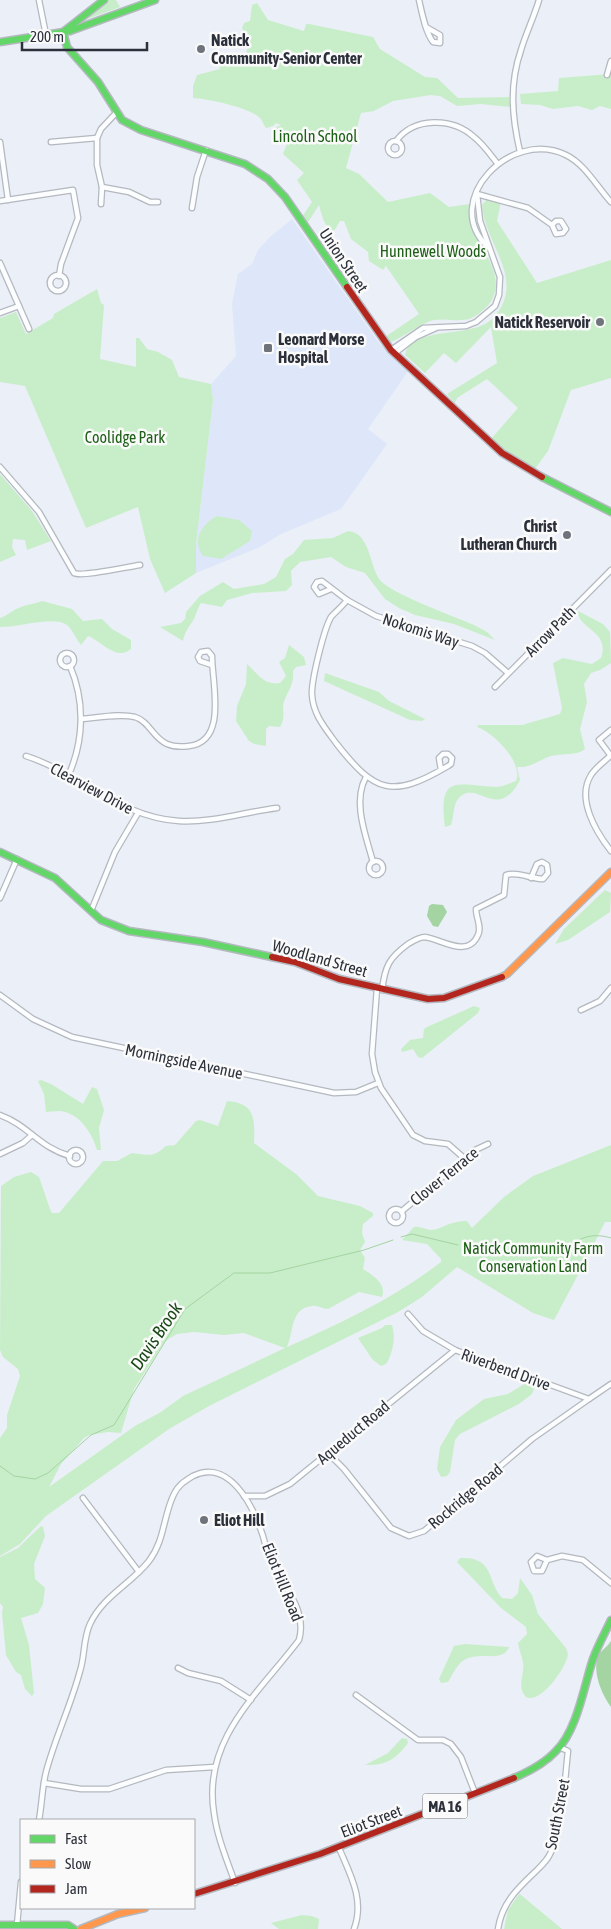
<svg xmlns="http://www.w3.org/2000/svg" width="611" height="1929" font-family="'Asap Condensed',sans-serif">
<rect width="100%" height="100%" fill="#ebeff7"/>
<!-- built -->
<path fill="#dee7f9" d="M292 219 379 343 409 370 368 429 387 444 341 509 281 534 260 547 196 573V544L213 400 211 384 236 356 232 304 238 274 252 264 258 250 270 237Z"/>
<!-- green -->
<g fill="#c8eec9" fill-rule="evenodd">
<path d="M109 0H116L120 7 82 21Z"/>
<path d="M257 3 268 20 304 31 306 24H309L373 37 380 49 425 77 437 78 458 98 509 97 510 107 481 104 457 106 440 96 431 95 393 101 374 111 361 113 346 168 359 174 388 202 430 193 449 207 470 204C471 215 473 224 477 234 485 256 506 279 490 303 484 310 477 316 469 319 457 322 445 318 434 320 420 323 397 342 389 342L385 337 419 314 386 266 383 270 369 261 368 252 351 239 344 221H340L334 231C323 226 322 215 319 205L307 224 302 217 312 202 297 180 304 173 283 154 287 144 273 129 281 125 276 123 273 126 266 128C263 124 262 120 260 118 248 107 208 99 193 98V86L197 75 220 69 219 58 244 62 248 46 242 28 244 23 250 21 252 5Z"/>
<path d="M611 74V109L600 106 592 110 578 106 553 109 540 105 521 104 520 94 558 91 559 78Z"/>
<path d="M487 199 501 201 497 221 537 283 611 260V378L571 390 548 451 535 469 515 458 491 439 518 408 487 379 457 398 455 403 447 394 497 363 491 327 456 363 444 353 425 373 405 355C411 325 472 339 492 319 529 281 484 244 482 205Z"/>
<path d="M97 289 101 303 104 305 100 359 136 367V338H139L147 349 158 352 172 360 179 377 211 384 213 400 196 544V573L165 593 150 559 138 507 86 528 25 386 0 382V318L16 312 26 334 53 318 54 314Z"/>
<path d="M0 474 32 511 51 541 27 550 25 540 13 539 12 547 16 555 0 562Z"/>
<path d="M217 516 239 520 252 531 250 541 221 559 203 556C191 540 202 524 217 516Z"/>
<path d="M348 531C371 533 369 566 380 580 391 594 454 616 474 625L487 632 495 640 454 624 415 615 399 608 385 599 365 573 346 567 331 557 300 562 291 571 292 585 286 591 252 593 227 600 222 607 201 603C197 609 197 613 194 619 189 627 185 631 183 641L160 627 181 623 185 619 186 612 200 596 223 582 234 589 264 584 276 577 285 559 293 554 304 540 333 538Z"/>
<path d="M42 601 72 609 83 621 102 619 112 629 131 640V649C117 662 100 640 88 636L81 645C76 639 73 630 67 625 54 615 16 628 0 627V618C7 616 14 609 21 607 28 604 35 604 42 601Z"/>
<path d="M578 611 603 624 610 632 611 663 600 670 591 673 584 684 587 702 580 729 585 749C577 756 561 753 551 756 538 760 532 768 517 767L520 780C497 824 477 777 458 799 453 805 454 817 451 825L445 827C438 773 456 785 497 787 503 787 510 783 516 781 524 763 493 732 477 727L478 725H522L560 714 562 708 553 663 563 658 592 664 601 658C611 631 577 629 578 611Z"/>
<path d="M289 645 304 657 306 665 296 667 293 671C295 687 284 694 283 707 283 714 285 719 280 727L269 726 266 729V746L254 744 249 741 236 721 237 706 246 684 247 664C257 673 264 686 280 683L286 676 279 662 285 658Z"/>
<path d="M325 673 379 692 389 701 425 719 422 721 410 720 324 681Z"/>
<path d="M605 890 611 893 610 912 568 940 555 944 564 929Z"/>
<path d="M474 1006 480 1008 478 1013 422 1058 418 1057 413 1049 402 1052 401 1049 410 1040 423 1038 424 1029 427 1027Z"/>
<path d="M41 1080 51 1084 83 1104 92 1087 97 1089 104 1110 99 1128 101 1150H97C93 1135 81 1116 65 1112 59 1110 52 1112 46 1112L44 1094 38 1081Z"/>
<path d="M227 1101C255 1103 255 1118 254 1143L296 1174 318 1196 360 1206 373 1213V1216L363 1224 362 1233 365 1242 360 1250 365 1258 363 1269C372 1275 387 1283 382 1297L359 1292 328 1309C322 1309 318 1305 312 1306 290 1308 294 1332 287 1347 341 1323 395 1298 441 1262V1259L427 1244 402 1240 414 1227C420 1226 424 1229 430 1230 441 1230 451 1220 467 1221L472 1228 504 1197 533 1176 611 1145V1222H605L585 1261 584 1268 579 1273 554 1320 533 1313 457 1267 422 1297 398 1312 209 1406 169 1429 46 1516 20 1544 0 1556V1438L7 1428V1415L20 1376 18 1369 3 1357 0 1350 1 1186 14 1177 31 1172 39 1177 50 1209 52 1213H59L103 1161H117L132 1153C149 1155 153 1158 166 1146L175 1145 196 1121 200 1120 218 1126ZM194 1332 224 1335 244 1333 285 1348 183 1396 161 1412 135 1426 49 1487 61 1464 84 1438 89 1435 108 1432 121 1433 134 1389 165 1341 177 1334Z"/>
<path d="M385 1325H392C396 1337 393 1353 386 1364L381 1366 372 1359 358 1338 382 1328Z"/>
<path d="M526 1383H531L534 1389 532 1394 519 1404 460 1434 455 1440 450 1472 447 1476 441 1477 437 1469 440 1447 456 1420 484 1399 508 1394Z"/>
<path d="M41 1526 43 1527 45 1536 34 1564 35 1579 45 1588 43 1604 38 1613 21 1618 29 1645 34 1693 32 1696 25 1689 21 1675 16 1672 6 1655 2 1613 3 1607 0 1603V1557L18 1548Z"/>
<path d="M460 1558C495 1556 487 1582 502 1598L512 1599 518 1593 520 1578 532 1595 538 1614 566 1648 568 1654C567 1667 540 1705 526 1697 516 1686 525 1675 523 1663 522 1656 519 1650 518 1643L527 1634 526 1627 501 1608 457 1562Z"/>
<path d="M465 1644 509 1647C502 1664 481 1650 464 1660 457 1664 452 1676 448 1682L441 1683 439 1679 454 1646Z"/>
<path d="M402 1738 407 1739 408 1743C396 1759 386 1766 365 1765L388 1753Z"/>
<path d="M519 1894 521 1895 562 1929H504L508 1910Z"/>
<path d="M302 1915 312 1916 319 1919 318 1929H279L271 1923Z"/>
</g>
<!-- water -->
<g fill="#a3d4a1">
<path d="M432 904 443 905 447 912 438 927 433 926 427 916 429 906Z"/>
<path d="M611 1641V1707C602 1695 590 1668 600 1653 603 1649 608 1646 611 1641Z"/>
</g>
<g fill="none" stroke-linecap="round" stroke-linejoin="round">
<!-- stream -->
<g stroke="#a3d4a1" stroke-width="1">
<path d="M401 1237 412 1234 458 1245"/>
<path d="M466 1253H486L534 1245 569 1247C581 1236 595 1233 611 1238"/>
<path d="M0 1466 14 1476 35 1479 48 1473 91 1435 114 1425 185 1309 234 1273H270L364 1250 393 1240"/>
</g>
<defs>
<g id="street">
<path d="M39 0 46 35"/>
<path d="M419 0C422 13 425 31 433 42L440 43V35L426 27"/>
<path d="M607 75 611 61"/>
<path d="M396 141C414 117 452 117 474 137 483 144 490 154 497 163"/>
<circle cx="395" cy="148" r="7"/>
<path d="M0 142 8 200"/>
<path d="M51 142 97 138"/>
<path d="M520 152C512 117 509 85 521 50 526 33 534 17 539 0"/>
<path d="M102 187 129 192 150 202H158"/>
<path d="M477 194 528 208 552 225 556 234 563 233 566 229 561 221H556L552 225"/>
<path d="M0 201 73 190 78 218 61 264 59 276"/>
<path d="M101 204 102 187 97 165V138L101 129 116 113"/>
<path d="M192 208 197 177 206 150"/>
<path d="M487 246C441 201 510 128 566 155 585 164 597 187 611 202"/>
<path d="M0 263 29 329"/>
<circle cx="58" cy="283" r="8"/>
<path d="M0 313 19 306"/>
<path d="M391 350 423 328 466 326 476 322 495 306 499 295 500 277 480 221 477 194"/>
<path d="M395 353 416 337 436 328"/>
<path d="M0 467 39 512 74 573C82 577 126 567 140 565"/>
<path d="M331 589 319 594 314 587 317 582 322 581 347 600 376 616 472 646 485 653 508 673"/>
<path d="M347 600C342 607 336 611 331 617 324 629 311 681 312 695 313 714 325 728 336 743 375 793 392 799 448 766L451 764 452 758 448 754H443L439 758 441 770"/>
<circle cx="67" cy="660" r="7"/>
<path d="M495 687 611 570"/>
<path d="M81 719C97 718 119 713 135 717 149 721 153 738 167 744 174 747 182 747 189 746 228 742 212 683 212 656L208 651 201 652 198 657 200 661 212 665"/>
<path d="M611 730 599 740 611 756"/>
<path d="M26 756C79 773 121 818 179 821 212 823 244 812 277 808"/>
<path d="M610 756C604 762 596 767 591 775 576 799 596 832 611 851"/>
<path d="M69 774C84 740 85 701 70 666"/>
<path d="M366 777C352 802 366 836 373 862"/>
<circle cx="376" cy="868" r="7"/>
<path d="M0 898 17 859"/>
<path d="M91 911 115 852 138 813"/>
<path d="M377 988 372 1054 375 1072 381 1088 413 1135 425 1141 448 1144 464 1158"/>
<path d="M382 990C385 966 389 958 408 944 413 941 419 937 425 937 441 939 468 959 478 935 482 927 476 918 476 909L504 895 506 875C516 871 532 879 543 879L548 873 547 865 542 862 537 864 531 878"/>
<path d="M0 995 33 1019 72 1037 334 1093 356 1092 378 1083"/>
<path d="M581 1010 600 1001 611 988"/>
<path d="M0 1115C28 1125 40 1148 70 1156"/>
<circle cx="76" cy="1157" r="7"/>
<path d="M0 1154 23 1143 32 1135"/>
<circle cx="396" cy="1216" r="7"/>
<path d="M402 1211 473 1151 488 1144"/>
<path d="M408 1314 423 1331 455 1350 589 1399 611 1384"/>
<path d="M329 1454 344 1469 391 1528 409 1536 424 1531 532 1439 589 1399"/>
<path d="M244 1496H265L290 1484 455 1350"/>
<path d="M83 1498 139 1572"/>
<path d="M547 1560 542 1571H534L531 1562 537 1556 547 1560 562 1556 583 1560 611 1583"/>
<path d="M178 1668 188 1673 221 1681 251 1700"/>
<path d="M356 1695 418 1740H443L451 1744 461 1757 475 1793"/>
<path d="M44 1783 81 1789H109L166 1770 215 1767"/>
<path d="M39 1820C42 1804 42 1788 46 1772 55 1738 71 1705 80 1671 85 1656 83 1639 90 1624 103 1596 131 1584 149 1561 165 1540 163 1516 174 1494 178 1485 185 1481 193 1476 233 1456 259 1517 266 1547 274 1578 309 1605 299 1640 259 1693 202 1739 214 1813 217 1837 227 1860 235 1883"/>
<path d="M339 1848C350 1874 365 1900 354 1929"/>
<path d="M17 1925 21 1882"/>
<path d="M498 1929C502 1903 517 1889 535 1872 540 1867 547 1861 550 1854 562 1833 565 1777 568 1751L559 1747"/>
</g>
<g id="fast">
<path d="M63 32 67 47 98 82 122 120 141 130 245 164 268 179 285 197 347 287"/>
<path d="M63 32 104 0"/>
<path d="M0 42 70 31 155 0"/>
<path d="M542 477 611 512"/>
<path d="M0 852 55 878 101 920 129 931 203 942 272 957"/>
<path d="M514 1778C528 1772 546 1762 556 1751 577 1731 584 1686 593 1659 598 1645 605 1633 611 1620"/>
<path d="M0 1925H68L74 1929"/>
</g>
<g id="slow">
<path d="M502 977 507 974 611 872"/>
<path d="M81 1929 118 1914 145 1908"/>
</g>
<g id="jam">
<path d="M347 287 391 350 502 453 542 477"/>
<path d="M272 957 295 962 339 979 428 999 444 998 502 977"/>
<path d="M194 1894 320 1854 514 1778"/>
</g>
</defs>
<!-- street casing -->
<use href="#street" stroke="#b4b8bf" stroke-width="7"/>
<!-- fast casing -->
<use href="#fast" stroke="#b4b8bf" stroke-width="9"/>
<!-- slow casing -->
<use href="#slow" stroke="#b4b8bf" stroke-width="9"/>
<!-- jam casing -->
<use href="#jam" stroke="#b4b8bf" stroke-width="9"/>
<!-- street -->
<use href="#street" stroke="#fcfdfe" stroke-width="4.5"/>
<!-- fast -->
<use href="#fast" stroke="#63d668" stroke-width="6"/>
<!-- slow -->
<use href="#slow" stroke="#ff974d" stroke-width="6"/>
<!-- jam -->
<use href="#jam" stroke="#b3261e" stroke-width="6"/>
</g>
<!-- markers -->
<g fill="#6f737c" stroke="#fafafa" stroke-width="2">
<circle cx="201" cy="49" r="5"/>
<circle cx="600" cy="322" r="5"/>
<rect x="263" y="343" width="10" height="10" rx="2.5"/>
<circle cx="567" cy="535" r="5"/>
<circle cx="204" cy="1520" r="5"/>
</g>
<g text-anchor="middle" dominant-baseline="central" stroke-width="5" stroke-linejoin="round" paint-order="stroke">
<!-- shield labels -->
<rect fill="#fafafa" stroke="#6a6d74" stroke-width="1" x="422.5" y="1793.5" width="45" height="25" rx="4"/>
<g font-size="15" font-weight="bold" fill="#2c303a">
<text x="445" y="1806">MA 16</text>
</g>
<!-- poi labels -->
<g font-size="16" font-weight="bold" fill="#2c303a" stroke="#fafafa" text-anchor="start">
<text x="211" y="40">Natick<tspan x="211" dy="18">Community-Senior Center</tspan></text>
<text x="590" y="322" text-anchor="end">Natick Reservoir</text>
<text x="278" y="339">Leonard Morse<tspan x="278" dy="18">Hospital</tspan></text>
<text x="557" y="526" text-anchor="end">Christ<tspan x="557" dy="18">Lutheran Church</tspan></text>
<text x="214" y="1520">Eliot Hill</text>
</g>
<!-- park labels -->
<g font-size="16" fill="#1c5f15" stroke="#fafafa">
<text x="315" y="136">Lincoln School</text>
<text x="433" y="251">Hunnewell Woods</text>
<text x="125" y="437">Coolidge Park</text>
<text x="533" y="1248">Natick Community Farm<tspan x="533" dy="18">Conservation Land</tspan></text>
</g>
<!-- street labels -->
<g font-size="16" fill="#2c303a" stroke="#fafafa">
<text transform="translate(344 260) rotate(56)">Union Street</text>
<text transform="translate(421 630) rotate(18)">Nokomis Way</text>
<text transform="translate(550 631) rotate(-45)">Arrow Path</text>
<text transform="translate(92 788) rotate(28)">Clearview Drive</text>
<text transform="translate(320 958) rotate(16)">Woodland Street</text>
<text transform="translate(184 1061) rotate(12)">Morningside Avenue</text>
<text transform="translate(444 1176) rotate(-39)">Clover Terrace</text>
<text transform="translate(506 1369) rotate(20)">Riverbend Drive</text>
<text transform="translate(353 1432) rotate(-40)">Aqueduct Road</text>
<text transform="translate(465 1496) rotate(-40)">Rockridge Road</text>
<text transform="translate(283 1582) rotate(68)">Eliot Hill Road</text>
<text transform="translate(557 1814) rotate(-79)">South Street</text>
<text transform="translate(371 1821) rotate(-21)">Eliot Street</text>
</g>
<!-- water labels -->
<g font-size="18" font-style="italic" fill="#194715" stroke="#fafafa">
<text transform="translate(156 1336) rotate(-56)">Davis Brook</text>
</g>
</g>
<!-- legend -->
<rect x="20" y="1819" width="175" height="90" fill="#fafafa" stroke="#a8a9ad"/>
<rect x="30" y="1835" width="25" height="8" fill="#63d668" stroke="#a8a9ad"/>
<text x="65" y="1844" font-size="15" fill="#2c303a">Fast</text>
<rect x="30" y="1860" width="25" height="8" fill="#ff974d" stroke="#a8a9ad"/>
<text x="65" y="1869" font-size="15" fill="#2c303a">Slow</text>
<rect x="30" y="1885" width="25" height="8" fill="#b3261e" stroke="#a8a9ad"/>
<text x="65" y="1894" font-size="15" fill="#2c303a">Jam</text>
<!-- scale -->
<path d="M22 42v8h125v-8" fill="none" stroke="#2c303a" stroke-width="2.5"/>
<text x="30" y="42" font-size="15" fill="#2c303a" stroke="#fafafa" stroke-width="4" paint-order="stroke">200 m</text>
</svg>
